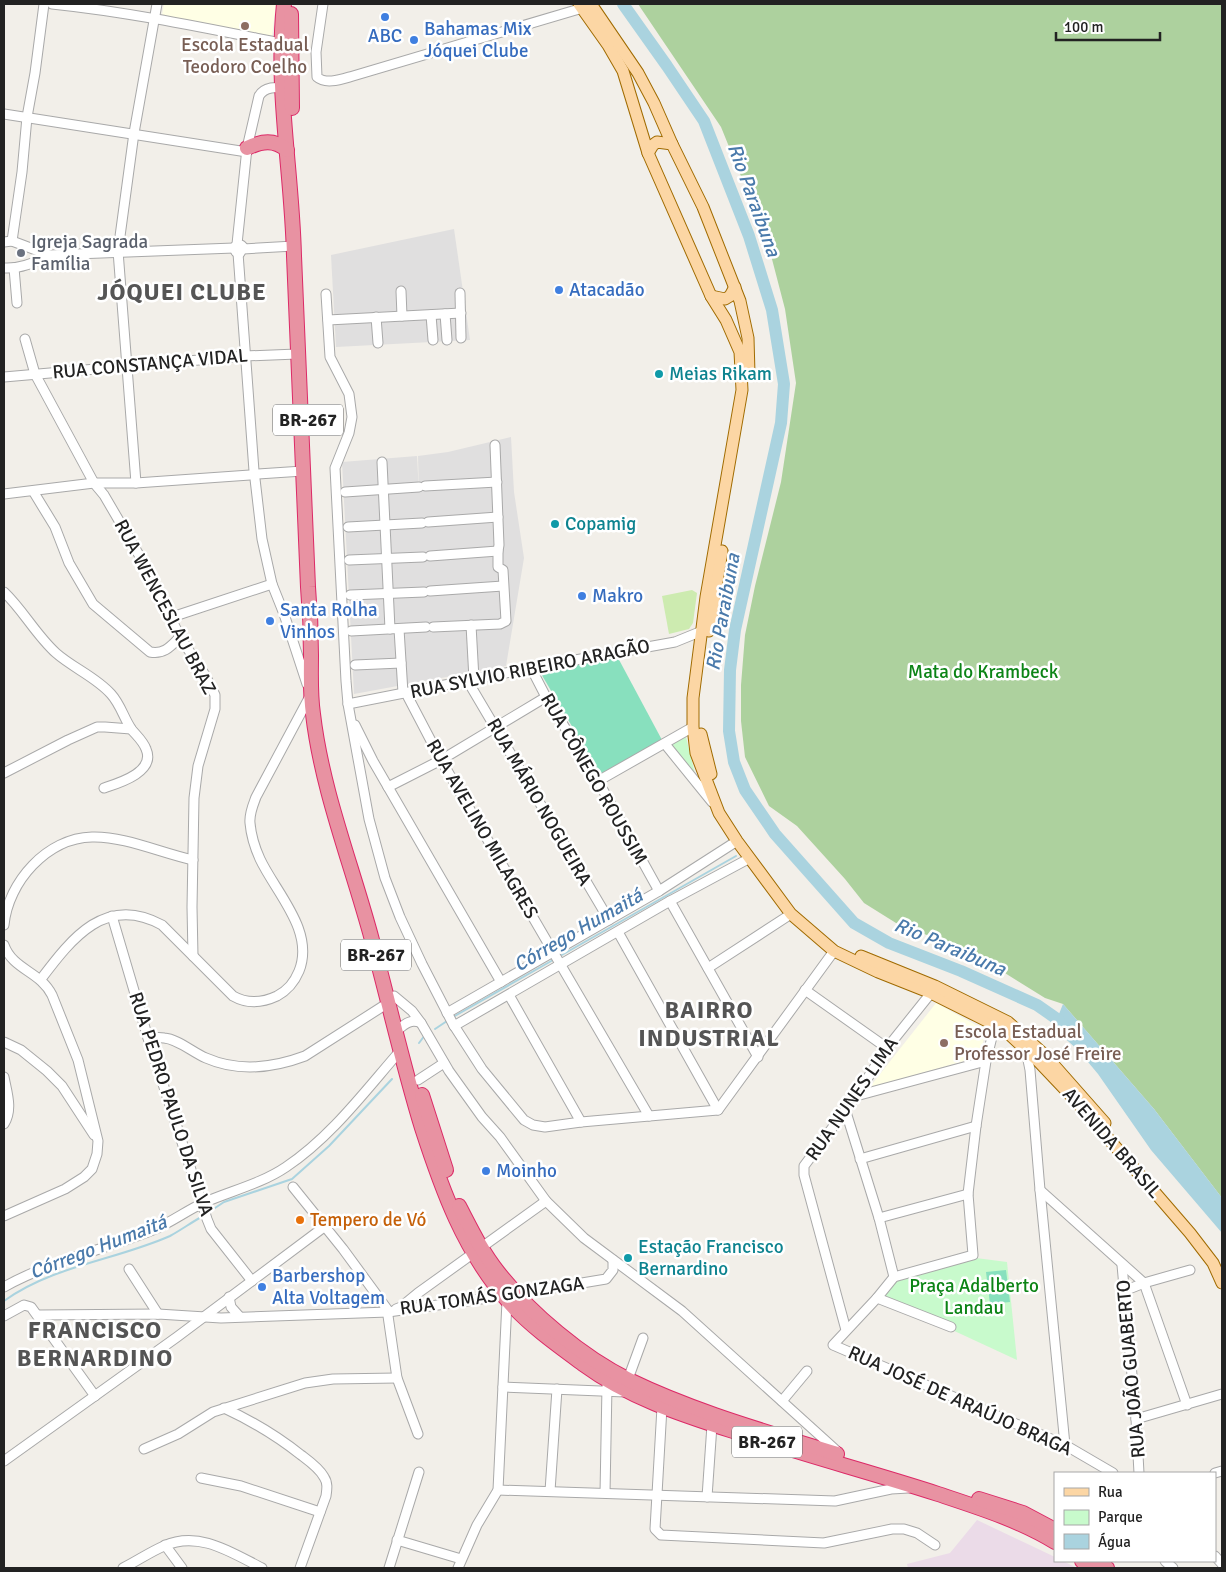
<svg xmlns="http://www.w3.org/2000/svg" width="1226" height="1572" font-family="Signika,sans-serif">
<rect width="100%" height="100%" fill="#f2efe9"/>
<!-- residential -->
<g fill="#e0dfdf">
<path d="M454 229 470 340 336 347 331 255Z"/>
<path d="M511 437 514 492 524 558 506 666 354 694 342 462 417 456 419 493 418 456 448 452Z"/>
</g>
<!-- industrial -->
<path fill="#ebdbe8" d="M977 1520 1055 1557V1561H1063L1077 1568H908L907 1564 950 1553Z"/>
<!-- education -->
<g fill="#ffffe5">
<path d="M164 4H276L272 36 162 15Z"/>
<path d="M936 1003 985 1030 981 1056 869 1088Z"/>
</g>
<!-- grass -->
<path fill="#cdebb0" d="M692 590 697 593 693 623 689 629 669 634 662 596Z"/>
<!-- forest -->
<path fill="#add19e" d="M638 4H1222V1198L1154 1109 1063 1004 1045 998 973 953 896 923 864 903 845 879 797 826 769 806 745 757 741 721V685L745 635 755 586 781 482 796 383 785 309 767 240 721 127Z"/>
<!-- park -->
<g fill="#c8facc">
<path d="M686 737 696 778 667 745Z"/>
<path d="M976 1258 1007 1262 1017 1360 881 1297 896 1279Z"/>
</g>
<!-- pitch -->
<g fill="#88e0be">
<path d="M617 656 662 740 600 774 540 672Z"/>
<path d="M1006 1270 1010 1302 990 1304 986 1272Z"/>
</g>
<!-- water -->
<path fill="#aad3df" d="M1063 1004 1154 1109 1222 1198V1233L1151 1150 1098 1074 1078 1050 1051 1026 1057 1019Z"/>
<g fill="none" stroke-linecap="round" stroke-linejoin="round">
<!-- stream -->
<g stroke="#aad3df" stroke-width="2">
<path d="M560 956 736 856"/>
<path d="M453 1017 553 960"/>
<path d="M435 1029 447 1021"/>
<path d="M419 1043 425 1035"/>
<path d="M209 1212 224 1202 292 1179 329 1146 392 1079"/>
<path d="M4 1301C52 1266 116 1260 170 1236 181 1230 192 1222 203 1216"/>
</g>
<!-- river -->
<path stroke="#aad3df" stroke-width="12" d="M623 4 667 66 704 121 749 236 772 310 784 384 781 423 735 630 730 670 729 731 734 762 745 790 775 834 854 923 889 943 961 971 1037 1005 1057 1019 1068 1032"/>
<defs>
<g id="minor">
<path d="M52 4C129 12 205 28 281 43"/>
<path d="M323 4 316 52 317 77C326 85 342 79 353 76L586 7"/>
<path d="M4 114 247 152"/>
<path d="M12 241 22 172 27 117 35 73 44 4"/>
<path d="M4 242 12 241 49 255 234 248"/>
<path d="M237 244 241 245 243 247 240 253 236 252 234 248 237 244 247 148 259 96C264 87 277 86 286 89"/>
<path d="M243 249 294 246"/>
<path d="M238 253 254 471"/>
<path d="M4 268C20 269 35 263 49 255"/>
<path d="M14 268 17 303"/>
<path d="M401 291 402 316"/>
<path d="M460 293 461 338"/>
<path d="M326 294 330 357 349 394 352 417 349 433 335 468 346 681 348 704 369 819 385 878 400 917 422 964 453 1024 482 1069 524 1120 533 1125 545 1127 581 1122 718 1110 834 951"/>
<path d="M445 314 447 340"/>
<path d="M431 315 433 340"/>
<path d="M376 317 378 343"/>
<path d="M328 320 461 313"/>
<path d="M25 339 35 374 94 483 104 495 149 572 180 637 205 675 215 695V709L198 766 194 798 192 907 193 956"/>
<path d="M4 377 245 356 297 354"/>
<path d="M382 462 390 629"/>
<path d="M258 474 303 471"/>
<path d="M255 479 262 539 272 584 284 614 307 684"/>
<path d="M136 483 118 251 134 133 157 4"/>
<path d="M425 486 497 482"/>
<path d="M33 491 55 527 69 563 93 604 150 652C164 655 171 646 180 637"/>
<path d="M345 492 419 487"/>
<path d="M4 494 94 483H136L250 475"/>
<path d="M428 522 498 517"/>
<path d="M348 527 422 523"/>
<path d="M430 556 498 551"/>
<path d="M349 560 423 557"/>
<path d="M430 591 503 586"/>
<path d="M4 592C23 610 36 635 56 653 73 668 96 677 111 694 121 705 124 719 132 730 137 736 143 741 146 749 156 772 119 783 104 788"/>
<path d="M350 595 424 592"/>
<path d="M172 617 272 584"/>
<path d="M471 625 474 679"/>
<path d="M433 627 500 624 506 621 503 570 498 567V551L499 545 495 445"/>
<path d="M399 629 403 693"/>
<path d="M351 631 426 627"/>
<path d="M355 665 401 663"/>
<path d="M531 668 546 697 598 781 659 891"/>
<path d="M470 685 609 920"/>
<path d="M408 697 441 760 649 1116"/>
<path d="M348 704 531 668 675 642 702 631H707"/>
<path d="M355 725 373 761 501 982"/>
<path d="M665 744 712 802"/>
<path d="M4 773 68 740 97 727H105L131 729"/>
<path d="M598 781 693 727"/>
<path d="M388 787 441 760 546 697"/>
<path d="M670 901 758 1057"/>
<path d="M112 916 148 1038 207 1219 211 1229 252 1281"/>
<path d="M4 925C8 882 47 838 92 837 124 836 161 853 193 860"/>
<path d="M618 932 718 1110"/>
<path d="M4 945C13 970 40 971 52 995L78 1060 98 1141 97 1154 92 1169 84 1177 65 1189 4 1216"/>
<path d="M708 968 791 914"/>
<path d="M41 979C72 938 106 894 162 925L233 996C247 1004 262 1003 277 996 288 990 294 983 299 971 315 931 276 893 260 859 255 848 251 835 250 823 249 814 253 805 256 797L310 696"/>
<path d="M805 990 887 1048"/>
<path d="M509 995 581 1122"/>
<path d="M394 996 412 1011 421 1023 449 1071 482 1117 500 1137 546 1201 584 1238 682 1311 837 1451"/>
<path d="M447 1013 659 891 737 841"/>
<path d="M995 1025 986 1061 976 1126 968 1194 973 1255 894 1277 877 1298 833 1345 1065 1445 1113 1473"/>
<path d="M454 1026 670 901 750 858"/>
<path d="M395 1032C404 1025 410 1018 421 1023"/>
<path d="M148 1038C153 1038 159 1037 164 1038 178 1039 192 1052 206 1058 238 1072 273 1068 305 1056L388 1003"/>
<path d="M4 1042 21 1050 47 1071 62 1086 94 1135"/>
<path d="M1026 1050 1030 1070 1040 1190 1065 1445"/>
<path d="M4 1077C7 1093 13 1109 4 1124"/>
<path d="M418 1080 444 1063"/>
<path d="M856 1096 986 1061"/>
<path d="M845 1109 879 1218 894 1277"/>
<path d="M860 1159 976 1126"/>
<path d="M293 1187 343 1249 387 1309 397 1378 418 1434"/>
<path d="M1040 1190 1144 1283 1187 1405"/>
<path d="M879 1218 968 1194"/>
<path d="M1122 1265 1136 1419 1139 1473"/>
<path d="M129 1269 158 1314"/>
<path d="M4 1287C50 1261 104 1250 153 1230 170 1223 186 1211 203 1203 230 1191 261 1184 286 1167 331 1137 365 1091 400 1051"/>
<path d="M1124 1291 1144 1283 1190 1270"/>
<path d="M229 1297 231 1307 239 1316"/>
<path d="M877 1298 951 1327"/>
<path d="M396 1309 401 1307 418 1293 546 1201"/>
<path d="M39 1315 158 1314 221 1318 388 1312 516 1294 606 1279 613 1270V1260"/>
<path d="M4 1316 24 1305 31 1307 95 1396"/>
<path d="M846 1330 804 1175V1166L856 1096 887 1048 931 993"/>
<path d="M628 1379 643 1338"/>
<path d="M503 1387 625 1392"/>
<path d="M782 1401 807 1371"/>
<path d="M662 1407 655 1529 661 1535 824 1543 892 1529H904L917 1533 935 1545"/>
<path d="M224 1408C252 1421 277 1436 301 1455 309 1461 319 1468 324 1477 328 1483 327 1489 326 1496L300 1568"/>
<path d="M1136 1419 1222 1394"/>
<path d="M144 1449 178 1434 213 1412 305 1383 333 1379 397 1378"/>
<path d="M4 1461 177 1337 324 1227"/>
<path d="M1215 1473 1222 1471"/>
<path d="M201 1478 241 1486 320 1512"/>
<path d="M498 1490 835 1501 891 1489 909 1488"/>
<path d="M550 1491 557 1389"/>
<path d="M605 1493 607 1386"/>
<path d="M707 1497 712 1425"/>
<path d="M397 1540 461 1559"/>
<path d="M165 1545 182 1568"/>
<path d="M1215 1556 1222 1564"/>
<path d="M1165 1561 1173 1568"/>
<path d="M123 1568C137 1561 150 1552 164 1546 199 1530 232 1553 262 1568"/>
<path d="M389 1568 419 1472"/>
<path d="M458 1568 477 1525 498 1490 507 1301"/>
</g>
<g id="major">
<path d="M579 4 608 45 623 71 648 153 711 296 726 320 740 352 742 390 706 597 693 698V727L696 753 719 813 737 841 791 914 834 951 878 972 931 993 995 1025 1010 1035 1038 1061 1075 1100 1190 1233 1213 1263 1222 1283"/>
<path d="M591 4 638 73 654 103 672 144 703 207 740 301 748 338 749 374"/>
<path d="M648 153 653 145 657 142 672 144"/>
<path d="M711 296 725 299 730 296 735 287"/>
<path d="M709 631 722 551"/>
<path d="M701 734 711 774"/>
<path d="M861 956 935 986 1008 1022 1045 1055 1105 1123"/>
</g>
<g id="highway">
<path d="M284 4C275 90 292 171 294 256 298 367 303 477 308 587 310 610 311 633 311 655 311 675 310 694 313 714 322 791 352 865 372 940 389 1003 403 1066 422 1128 442 1190 464 1251 508 1301 529 1325 557 1345 583 1364 628 1397 680 1414 733 1431 801 1454 870 1472 938 1494 977 1507 1019 1520 1055 1542"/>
<path d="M291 14 292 108"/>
<path d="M247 148C262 141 274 139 287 150"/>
<path d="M422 1095 446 1170"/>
<path d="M459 1206C471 1229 482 1252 498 1272 530 1313 582 1357 629 1380 695 1412 767 1432 837 1454"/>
<path d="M979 1499 1023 1513 1055 1530"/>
<path d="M1082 1561 1091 1568"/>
<path d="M1097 1561 1107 1568"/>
</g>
</defs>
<!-- minor casing -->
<use href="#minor" stroke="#a9a9a9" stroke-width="11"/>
<!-- major casing -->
<use href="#major" stroke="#a06b00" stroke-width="13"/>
<!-- highway casing -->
<use href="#highway" stroke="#dc2a67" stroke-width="16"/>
<!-- minor -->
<use href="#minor" stroke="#fff" stroke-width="9"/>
<!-- major -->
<use href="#major" stroke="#fcd6a4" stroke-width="11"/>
<!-- highway -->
<use href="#highway" stroke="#e892a2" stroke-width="14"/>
</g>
<!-- markers -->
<g fill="#3f7fe0" stroke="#fff" stroke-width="2">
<circle cx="385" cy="17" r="5"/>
<circle cx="414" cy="40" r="5"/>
<circle cx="559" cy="290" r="5"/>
<circle cx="582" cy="596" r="5"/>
<circle cx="270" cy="621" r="5"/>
<circle cx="486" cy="1171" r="5"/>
<circle cx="262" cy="1287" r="5"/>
</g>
<g fill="#8d6e63" stroke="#fff" stroke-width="2">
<circle cx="245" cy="26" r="5"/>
<circle cx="944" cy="1043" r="5"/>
</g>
<circle fill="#6b7280" stroke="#fff" stroke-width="2" cx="21" cy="253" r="5"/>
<g fill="#0f9aa8" stroke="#fff" stroke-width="2">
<circle cx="659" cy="374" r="5"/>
<circle cx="555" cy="524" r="5"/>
<circle cx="628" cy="1258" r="5"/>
</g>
<circle fill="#e8710a" stroke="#fff" stroke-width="2" cx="300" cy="1220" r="5"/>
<g text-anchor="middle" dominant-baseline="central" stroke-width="5" stroke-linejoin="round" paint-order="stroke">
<!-- shield labels -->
<g fill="#fff" stroke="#646464" stroke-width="1">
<rect x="273" y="404.5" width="70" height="31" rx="4"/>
<rect x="341" y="939.5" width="70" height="31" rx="4"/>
<rect x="732" y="1426.5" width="70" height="31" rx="4"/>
</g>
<g font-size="18" font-weight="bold" fill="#222">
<text x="308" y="420">BR-267</text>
<text x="376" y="955">BR-267</text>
<text x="767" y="1442">BR-267</text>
</g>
<!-- shop labels -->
<g font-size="19" fill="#366cbe" stroke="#fff" text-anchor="start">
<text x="424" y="29">Bahamas Mix<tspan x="424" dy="22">Jóquei Clube</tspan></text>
<text x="385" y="36" text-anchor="middle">ABC</text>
<text x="569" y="290">Atacadão</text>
<text x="592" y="596">Makro</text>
<text x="280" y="610">Santa Rolha<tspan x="280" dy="22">Vinhos</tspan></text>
<text x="496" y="1171">Moinho</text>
<text x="272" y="1276">Barbershop<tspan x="272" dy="22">Alta Voltagem</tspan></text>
</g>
<!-- education labels -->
<g font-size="19" fill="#785e54" stroke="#fff">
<text x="245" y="45">Escola Estadual<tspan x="245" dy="22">Teodoro Coelho</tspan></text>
<text x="954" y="1032" text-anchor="start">Escola Estadual<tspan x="954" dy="22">Professor José Freire</tspan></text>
</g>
<!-- worship labels -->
<g font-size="19" fill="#5b616d" stroke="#fff" text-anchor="start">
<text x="31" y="242">Igreja Sagrada<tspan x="31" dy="22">Família</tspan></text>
</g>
<!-- street labels -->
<g font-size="19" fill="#222" stroke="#fff">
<text transform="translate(150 364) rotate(-5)">RUA CONSTANÇA VIDAL</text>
<text transform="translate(165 607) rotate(62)">RUA WENCESLAU BRAZ</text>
<text transform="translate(530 669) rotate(-11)">RUA SYLVIO RIBEIRO ARAGÃO</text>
<text transform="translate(594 779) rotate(60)">RUA CÔNEGO ROUSSIM</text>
<text transform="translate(539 802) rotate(60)">RUA MÁRIO NOGUEIRA</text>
<text transform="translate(482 829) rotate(60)">RUA AVELINO MILAGRES</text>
<text transform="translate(852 1099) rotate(-55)">RUA NUNES LIMA</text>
<text transform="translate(171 1104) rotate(72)">RUA PEDRO PAULO DA SILVA</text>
<text transform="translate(1112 1143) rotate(49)">AVENIDA BRASIL</text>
<text transform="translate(492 1296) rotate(-8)">RUA TOMÁS GONZAGA</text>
<text transform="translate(1131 1369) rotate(-95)">RUA JOÃO GUABERTO</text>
<text transform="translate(960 1401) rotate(24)">RUA JOSÉ DE ARAÚJO BRAGA</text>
</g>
<!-- culture labels -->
<g font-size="19" fill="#0d838f" stroke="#fff" text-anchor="start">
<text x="669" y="374">Meias Rikam</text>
<text x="565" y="524">Copamig</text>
<text x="638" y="1247">Estação Francisco<tspan x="638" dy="22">Bernardino</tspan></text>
</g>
<!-- park labels -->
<g font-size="19" fill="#0c8416" stroke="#fff">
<text x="983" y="672">Mata do Krambeck</text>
<text x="974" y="1286">Praça Adalberto<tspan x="974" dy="22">Landau</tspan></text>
</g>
<!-- food labels -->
<g font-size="19" fill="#c56008" stroke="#fff" text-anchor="start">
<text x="310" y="1220">Tempero de Vó</text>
</g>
<!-- water labels -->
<g font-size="20" font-style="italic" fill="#4a7aab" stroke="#fff">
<text transform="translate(754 200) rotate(70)">Rio Paraibuna</text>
<text transform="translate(723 612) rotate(-80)">Rio Paraibuna</text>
<text transform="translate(578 930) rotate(-30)">Córrego Humaitá</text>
<text transform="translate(950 947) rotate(23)">Rio Paraibuna</text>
<text transform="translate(98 1247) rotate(-21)">Córrego Humaitá</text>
</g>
<!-- district labels -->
<g font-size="24" font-weight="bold" letter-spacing="1" fill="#555" stroke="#fff">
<text x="182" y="292">JÓQUEI CLUBE</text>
<text x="709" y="1010">BAIRRO<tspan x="709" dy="28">INDUSTRIAL</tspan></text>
<text x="95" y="1330">FRANCISCO<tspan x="95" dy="28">BERNARDINO</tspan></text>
</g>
</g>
<!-- border -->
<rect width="1226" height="1572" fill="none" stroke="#222222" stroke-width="10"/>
<!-- legend -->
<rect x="1054" y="1472" width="162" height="90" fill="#ffffff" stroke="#a7a7a7"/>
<rect x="1064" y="1488" width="25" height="8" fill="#fcd6a4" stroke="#a7a7a7"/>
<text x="1098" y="1497" font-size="15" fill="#222222">Rua</text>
<rect x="1064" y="1510" width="25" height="15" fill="#c8facc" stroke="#a7a7a7"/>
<text x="1098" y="1522" font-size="15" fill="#222222">Parque</text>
<rect x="1064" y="1534" width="25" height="15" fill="#aad3df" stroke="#a7a7a7"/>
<text x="1098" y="1547" font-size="15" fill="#222222">Água</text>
<!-- scale -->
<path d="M1056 32v8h104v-8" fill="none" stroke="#222222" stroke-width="2.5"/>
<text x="1064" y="32" font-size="15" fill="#222222" stroke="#ffffff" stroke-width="4" paint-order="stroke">100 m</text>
</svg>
